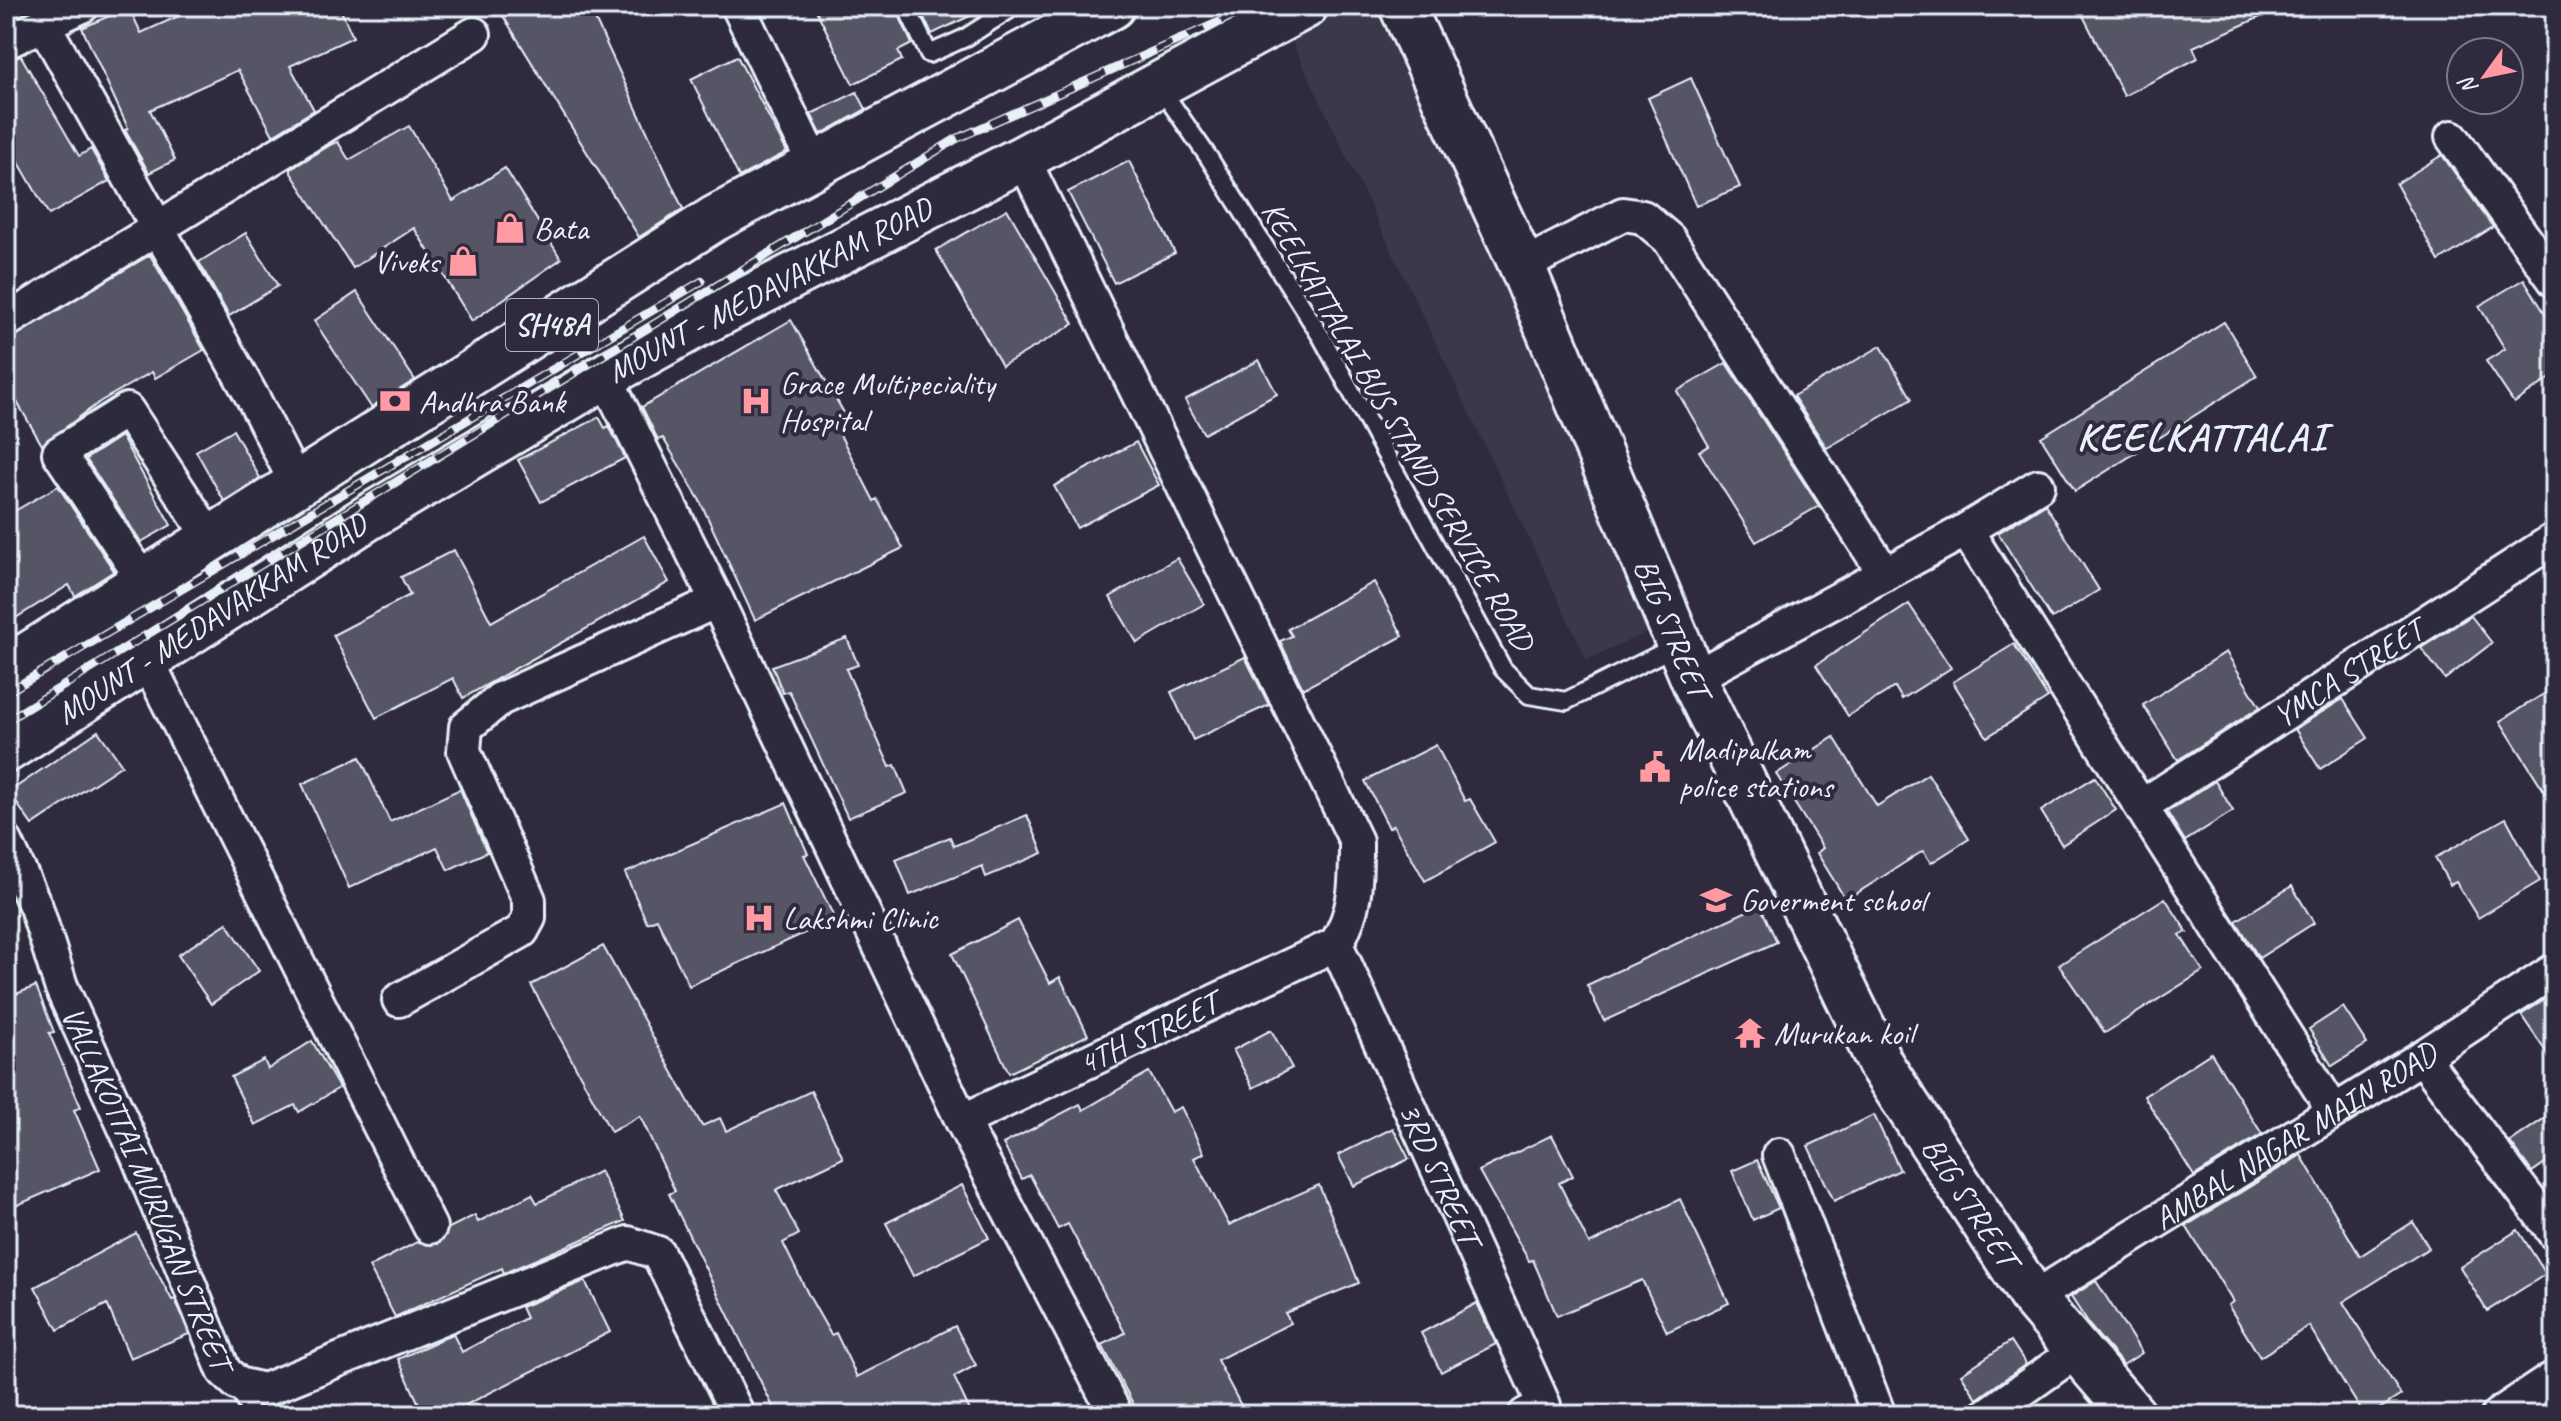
<svg xmlns="http://www.w3.org/2000/svg" width="2561" height="1421" font-family="Caveat,sans-serif">
<rect width="100%" height="100%" fill="#2f2a3d"/>
<filter id="ink" filterUnits="userSpaceOnUse"><feTurbulence type="fractalNoise" baseFrequency=".0125" numOctaves="2"/><feDisplacementMap in="SourceGraphic" scale="16" xChannelSelector="R" yChannelSelector="G"/><feConvolveMatrix kernelMatrix="1 2 1 2 8 2 1 2 1" color-interpolation-filters="sRGB"/></filter>
<g filter="url(#ink)">
<!-- built -->
<path fill="#3b3749" d="M1333 6H1380L1663 625 1587 660 1287 32Z"/>
<!-- building -->
<g fill="#575565" stroke="#e8f1f8" stroke-width="2">
<path d="M201 6H339L353 37 290 66 314 110 273 135 238 70 150 110 175 160 149 173 125 130 128 128 82 28 129 7 141 33Z"/>
<path d="M497 6H589L683 209 639 237Z"/>
<path d="M814 6H895L912 44 898 51 902 60 853 84Z"/>
<path d="M918 6H991L932 34Z"/>
<path d="M2078 6H2285L2193 47 2198 58 2124 96Z"/>
<path d="M21 56 79 156 91 149 109 181 49 215 6 140V61Z"/>
<path d="M737 56 787 152 739 177 691 79Z"/>
<path d="M1691 78 1740 187 1696 206 1648 98Z"/>
<path d="M857 92 866 109 821 134 811 114Z"/>
<path d="M409 126 453 201 505 168 561 259 472 321 414 228 353 268 291 173V169L332 144 338 142 349 160Z"/>
<path d="M2442 155 2493 227 2439 261 2396 184Z"/>
<path d="M1129 161 1175 253 1114 283 1068 192Z"/>
<path d="M1007 209 1074 324 1002 366 936 250Z"/>
<path d="M246 233 278 286 229 316 199 262Z"/>
<path d="M150 255 204 350 155 378 152 372 101 401 42 445 6 383V340Z"/>
<path d="M2524 279 2555 330V375L2514 403 2486 361 2505 349 2479 306Z"/>
<path d="M357 292 415 380 371 407 314 321Z"/>
<path d="M791 320 848 420 836 427 874 501 877 499 903 548 755 620 699 499 663 438 658 440 642 407Z"/>
<path d="M2224 322 2257 376 2075 491 2041 437Z"/>
<path d="M1881 346 1912 399 1827 448 1793 396Z"/>
<path d="M1259 360 1277 394 1204 434 1185 400Z"/>
<path d="M1726 363 1819 506 1756 542 1699 451 1709 446 1677 391Z"/>
<path d="M599 417 605 428 609 426 625 458 541 502 518 460Z"/>
<path d="M233 430 260 478 224 501 196 451Z"/>
<path d="M121 436 171 525 141 542 86 459Z"/>
<path d="M1136 442 1159 485 1077 528 1054 486Z"/>
<path d="M58 486 114 571 75 596 69 585 6 624V516Z"/>
<path d="M2045 504 2099 590 2052 619 1998 533Z"/>
<path d="M644 536 669 582 463 698 453 678 376 718 333 635 410 595 401 577 454 550 491 622Z"/>
<path d="M1177 558 1204 604 1137 643 1110 597Z"/>
<path d="M1374 582 1403 636 1303 689 1280 641 1292 636 1288 629Z"/>
<path d="M1909 604 1951 668 1902 699 1895 687 1848 716 1816 665Z"/>
<path d="M2471 616 2492 643 2445 679 2421 648Z"/>
<path d="M847 638 858 665 846 669 890 767 895 765 907 793 848 818 789 691 783 693 772 666Z"/>
<path d="M2014 644 2048 698 1987 737 1953 682Z"/>
<path d="M2226 652 2260 707 2178 760 2143 705Z"/>
<path d="M1245 657 1269 705 1193 740 1171 692Z"/>
<path d="M2555 687V808L2500 721Z"/>
<path d="M2343 699 2368 738 2320 769 2295 729Z"/>
<path d="M98 731 122 765 32 825 9 792Z"/>
<path d="M1834 737 1877 806 1928 774 1969 839 1931 863 1923 851 1846 900 1817 853 1823 848 1776 774Z"/>
<path d="M1436 745 1465 801 1470 799 1495 842 1425 881 1393 825 1389 828 1365 781Z"/>
<path d="M360 757 390 822 460 789 487 852 448 870 437 847 349 888 302 784Z"/>
<path d="M2095 777 2116 810 2062 845 2041 811Z"/>
<path d="M2215 781 2233 811 2185 841 2167 812Z"/>
<path d="M786 803 808 854 804 855 835 919 689 986 657 919 647 923 625 873Z"/>
<path d="M1027 815 1043 853 986 877 982 866 910 895 896 859 950 837 954 846Z"/>
<path d="M2506 818 2540 881 2478 918 2456 882 2450 885 2435 858Z"/>
<path d="M2292 886 2314 923 2259 958 2236 921Z"/>
<path d="M2165 898 2187 932 2180 935 2203 971 2105 1033 2059 965Z"/>
<path d="M1760 905 1777 942 1604 1021 1587 985Z"/>
<path d="M1018 920 1050 983 1060 977 1088 1035 1009 1073 952 954Z"/>
<path d="M227 923 259 971 211 1004 178 955Z"/>
<path d="M603 946 702 1126 720 1118 726 1131 811 1091 843 1158 776 1190 799 1234 783 1243 809 1296 831 1335 836 1333 857 1377 955 1326 976 1365 954 1377 972 1415H777L669 1194 675 1191 640 1116 611 1132 531 985Z"/>
<path d="M36 986 54 1032 49 1033 81 1107 74 1110 100 1169 6 1210V998Z"/>
<path d="M2555 993V1065L2521 1015Z"/>
<path d="M2343 1007 2367 1044 2332 1066 2309 1029Z"/>
<path d="M1271 1030 1292 1068 1253 1088 1233 1050Z"/>
<path d="M312 1041 339 1088 299 1112 295 1105 255 1125 231 1077 264 1060 268 1069Z"/>
<path d="M2211 1053 2262 1134 2194 1176 2144 1096Z"/>
<path d="M1149 1072 1171 1112 1181 1107 1204 1153 1194 1158 1229 1225 1319 1185 1359 1283 1285 1313 1291 1323 1217 1360 1246 1415H1139L1102 1345 1125 1333 1068 1224 1058 1229 1030 1175 1022 1179 1003 1144 1080 1104 1083 1110Z"/>
<path d="M2555 1111V1156L2532 1172 2510 1142Z"/>
<path d="M1874 1115 1900 1170 1834 1201 1808 1146Z"/>
<path d="M1393 1128 1409 1159 1354 1186 1338 1155Z"/>
<path d="M1552 1135 1573 1176 1559 1183 1589 1244 1680 1199 1729 1303 1667 1332 1642 1280 1557 1316 1533 1260 1529 1261 1479 1171Z"/>
<path d="M2301 1155 2360 1256 2413 1222 2429 1248 2343 1302 2401 1395 2370 1415H2364L2309 1326 2260 1357 2228 1305 2233 1302 2186 1226Z"/>
<path d="M1757 1160 1779 1208 1753 1220 1732 1171Z"/>
<path d="M600 1171 625 1221 504 1273 502 1268 395 1317 369 1267 417 1242 438 1244 449 1228 475 1215 478 1222 532 1194 537 1203Z"/>
<path d="M962 1185 989 1238 913 1276 886 1223Z"/>
<path d="M2518 1230 2546 1274 2487 1311 2460 1267Z"/>
<path d="M136 1233 172 1300 175 1299 189 1334 130 1358 107 1304 58 1330 35 1287Z"/>
<path d="M585 1281 610 1332 446 1415H424L398 1359 453 1334 462 1352 526 1318 521 1307Z"/>
<path d="M2096 1281 2142 1353 2123 1365 2090 1326 2071 1297Z"/>
<path d="M1477 1303 1496 1344 1441 1372 1421 1333Z"/>
<path d="M2011 1341 2026 1364 1977 1399 1961 1374Z"/>
</g>
<g fill="none" stroke-linecap="round" stroke-linejoin="round">
<defs>
<g id="lane">
<path d="M906 6 929 54 965 38 1015 6"/>
<path d="M1159 86 1209 158 1322 338 1503 669 1529 695 1566 701 1678 645"/>
<path d="M235 1383 252 1415"/>
</g>
<g id="street">
<path d="M738 6 816 168"/>
<path d="M44 25 255 402 296 483"/>
<path d="M6 42 82 6"/>
<path d="M2452 137 2555 281"/>
<path d="M1023 158 1356 841C1356 881 1357 909 1336 944"/>
<path d="M1522 266 1623 214 1643 217 1669 239 1885 574"/>
<path d="M6 321 474 34"/>
<path d="M605 376 717 601 962 1121 1116 1415"/>
<path d="M1966 530 2333 1110"/>
<path d="M144 581 59 453 127 410 210 538"/>
<path d="M147 660 430 1227"/>
<path d="M1693 678 1966 530 2038 486"/>
<path id="s1" d="M2143 805 2555 539"/>
<path id="s2" d="M6 842 36 907 61 986 138 1157 224 1371 238 1384 264 1390 628 1243 658 1253 736 1411 727 1415"/>
<path id="s3" d="M1336 944 1544 1405 1525 1415"/>
<path d="M399 1000 522 931 529 918V900L464 751 466 727 500 699 717 601"/>
<path d="M2422 1057 2555 1234"/>
<path id="s4" d="M962 1121 1336 944"/>
<path d="M1779 1155 1879 1415"/>
<path id="s5" d="M2033 1298 2422 1057 2555 970"/>
<path d="M1987 1415 2077 1351"/>
<path d="M2498 1415 2555 1377"/>
</g>
<g id="secondary">
<path id="s6" d="M1402 6 1522 266 1696 685 1881 1065 2033 1298 2133 1415"/>
</g>
<g id="primary">
<path d="M6 669 714 219 1112 6"/>
<path id="s7" d="M6 750 369 517 605 376 693 327 1023 158 1305 6"/>
</g>
</defs>
<!-- lane casing -->
<use href="#lane" stroke="#e8f1f8" stroke-width="22"/>
<!-- street casing -->
<use href="#street" stroke="#e8f1f8" stroke-width="38"/>
<!-- secondary casing -->
<use href="#secondary" stroke="#e8f1f8" stroke-width="50"/>
<!-- primary casing -->
<use href="#primary" stroke="#e8f1f8" stroke-width="50"/>
<!-- lane -->
<use href="#lane" stroke="#2f2a3d" stroke-width="16"/>
<!-- street -->
<use href="#street" stroke="#2f2a3d" stroke-width="32"/>
<!-- secondary -->
<use href="#secondary" stroke="#2f2a3d" stroke-width="44"/>
<!-- primary -->
<use href="#primary" stroke="#2f2a3d" stroke-width="44"/>
<defs>
<g id="rail">
<path d="M6 693 702 281"/>
<path d="M6 721 956 139 1255 6"/>
</g>
</defs>
<!-- rail casing -->
<use href="#rail" stroke="#e8f1f8" stroke-width="9"/>
<!-- rail -->
<use href="#rail" stroke="#2f2a3d" stroke-width="6" stroke-dasharray="18" stroke-linecap="butt"/>
</g>
</g>
<!-- icons -->
<defs>
<symbol id="shop-bare" viewBox="-9 -9 18 18"><path d="M-5-2.5h2.3a2.7 3.5 0 0 1 5.4 0H5L5.5 6h-11ZM-1.5-2.5h3a1.5 2.3 0 0 0-3 0Z" fill="#ff9aa2" stroke="#2f2a3d" stroke-width="2.5" paint-order="stroke"/></symbol>
<symbol id="bank-bare" viewBox="-9 -9 18 18"><path d="M-6-4H6V4H-6ZM0-2.3a2.3 2.3 0 1 0 0 4.6a2.3 2.3 0 1 0 0-4.6Z" fill="#ff9aa2" stroke="#2f2a3d" stroke-width="2.5" paint-order="stroke"/></symbol>
<symbol id="hospital-bare" viewBox="-9 -9 18 18"><path d="M-5-5h3v3.5h4V-5h3V5h-3V1.5h-4V5h-3Z" fill="#ff9aa2" stroke="#2f2a3d" stroke-width="2.5" paint-order="stroke"/></symbol>
<symbol id="civic-bare" viewBox="-9 -9 18 18"><path d="M-.6-6.5H3V-4.5H.6V-3L4-1V1h2V6H-6V1h2V-1L-.6-3ZM-1.2 2.5V6h2.4V2.5Z" fill="#ff9aa2" stroke="#2f2a3d" stroke-width="2.5" paint-order="stroke"/></symbol>
<symbol id="school-bare" viewBox="-9 -9 18 18"><path d="M0-5L7-2L0 1L-7-2ZM-4 1L0 2.5L4 1V4Q0 6-4 4Z" fill="#ff9aa2" stroke="#2f2a3d" stroke-width="2.5" paint-order="stroke"/></symbol>
<symbol id="temple-bare" viewBox="-9 -9 18 18"><path d="M0-6L5-2H3V0L6.5 2.5H4V6H1.5V3h-3V6H-4V2.5H-6.5L-3 0V-2H-5Z" fill="#ff9aa2" stroke="#2f2a3d" stroke-width="2.5" paint-order="stroke"/></symbol>
</defs>
<g fill-rule="evenodd">
<use href="#shop-bare" x="488" y="206" width="44" height="44"/>
<use href="#shop-bare" x="441" y="239" width="44" height="44"/>
<use href="#bank-bare" x="373" y="379" width="44" height="44"/>
<use href="#hospital-bare" x="734" y="379" width="44" height="44"/>
<use href="#civic-bare" x="1633" y="745" width="44" height="44"/>
<use href="#school-bare" x="1694" y="878" width="44" height="44"/>
<use href="#hospital-bare" x="737" y="896" width="44" height="44"/>
<use href="#temple-bare" x="1728" y="1011" width="44" height="44"/>
</g>
<g text-anchor="middle" dominant-baseline="central" stroke-width="8" stroke-linejoin="round" paint-order="stroke">
<!-- shield labels -->
<rect fill="#2f2a3d" stroke="#b0b5c0" stroke-width="2" x="506" y="299" width="92" height="52" rx="6"/>
<g font-size="30" font-weight="bold" fill="#e8f1f8">
<text x="552" y="325">SH48A</text>
</g>
<!-- poi labels -->
<g font-size="32" fill="#e8f1f8" stroke="#2f2a3d" text-anchor="start">
<text x="534" y="228">Bata</text>
<text x="439" y="261" text-anchor="end">Viveks</text>
<text x="780" y="383">Grace Multipeciality<tspan x="780" dy="37">Hospital</tspan></text>
<text x="419" y="401">Andhra Bank</text>
<text x="1679" y="749">Madipalkam<tspan x="1679" dy="37">police stations</tspan></text>
<text x="1740" y="900">Goverment school</text>
<text x="783" y="918">Lakshmi Clinic</text>
<text x="1774" y="1033">Murukan koil</text>
</g>
<!-- street labels -->
<g font-size="32" fill="#e8f1f8" stroke="#2f2a3d">
<text stroke="none"><textPath href="#s7" startOffset="892">MOUNT - MEDAVAKKAM ROAD</textPath></text>
<text transform="translate(1398 426) rotate(60)">KEELKATTALAI BUS STAND SERVICE ROAD</text>
<text stroke="none"><textPath href="#s7" startOffset="244">MOUNT - MEDAVAKKAM ROAD</textPath></text>
<text stroke="none"><textPath href="#s6" startOffset="678">BIG STREET</textPath></text>
<text stroke="none"><textPath href="#s1" startOffset="244">YMCA STREET</textPath></text>
<text stroke="none"><textPath href="#s4" startOffset="206">4TH STREET</textPath></text>
<text stroke="none"><textPath href="#s5" startOffset="308">AMBAL NAGAR MAIN ROAD</textPath></text>
<text stroke="none"><textPath href="#s3" startOffset="252">3RD STREET</textPath></text>
<text stroke="none"><textPath href="#s2" startOffset="374">VALLAKOTTAI MURUGAN STREET</textPath></text>
<text stroke="none"><textPath href="#s6" startOffset="1326">BIG STREET</textPath></text>
</g>
<!-- district labels -->
<g font-size="40" font-weight="bold" letter-spacing="2" fill="#e8f1f8" stroke="#2f2a3d">
<text x="2202" y="437">KEELKATTALAI</text>
</g>
</g>
<!-- margin -->
<rect width="2561" height="1421" fill="none" stroke="#2f2a3d" stroke-width="32"/>
<rect x="16" y="16" width="2529" height="1389" fill="none" stroke="#e8f1f8" stroke-width="3" filter="url(#ink)"/>
<!-- north arrow -->
<g transform="translate(2485 76) rotate(237)"><circle r="38" fill="#2f2a3d" stroke="#797a88" stroke-width="2"/>
<path d="M0-6L14 30L0 20L-14 30Z" fill="#ff9aa2"/>
<text y="-12" font-size="22" font-weight="bold" text-anchor="middle" fill="#e8f1f8">N</text>
</g>
</svg>
